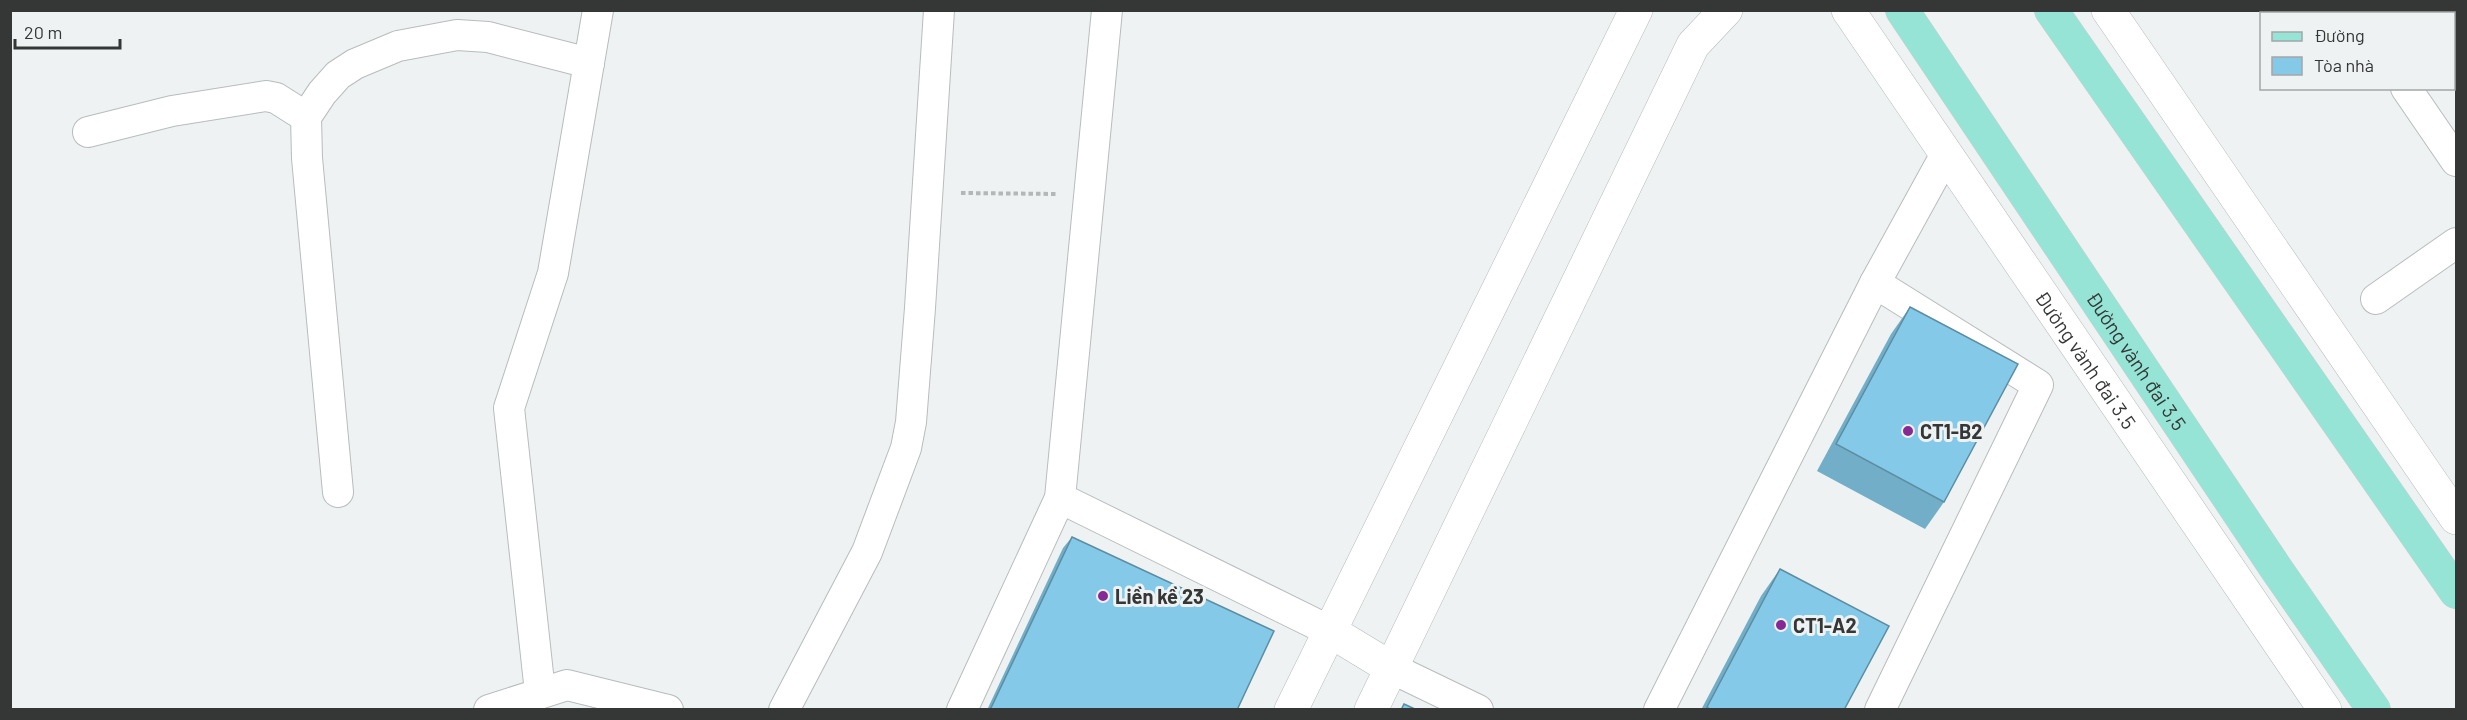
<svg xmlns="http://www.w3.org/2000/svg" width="2467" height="720" font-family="Barlow,sans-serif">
<rect width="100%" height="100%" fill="#eef2f3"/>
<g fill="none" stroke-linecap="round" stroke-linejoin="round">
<defs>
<g id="minor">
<path d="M2351 10 2353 14"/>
<path d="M2454 36 2456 34"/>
<path d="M2406 88 2456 161"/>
<path d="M88 132 172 111 266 96 276 98 306 117"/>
<path d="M1875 283 2038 385 1880 710"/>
<path d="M2376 299 2456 243"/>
<path d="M338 492 307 158 306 117 322 93 338 75 355 64 398 46 457 35 488 37 589 63"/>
<path d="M1060 498 1330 631"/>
<path d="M1391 668 1478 710"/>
<path d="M540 692 509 408 553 273 598 10"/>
<path d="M489 710 567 685 668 710"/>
<path d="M784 710 867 552 906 448 911 422 920 308 939 10"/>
<path d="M962 710 1060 498 1107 10"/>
<path d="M1659 710 1875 283 1946 154"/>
</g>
<g id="secondary">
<path id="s1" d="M1848 10 2325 710"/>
<path d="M2108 10 2456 518"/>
<path d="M1330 631 1391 668"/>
<path d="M1291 710 1636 10"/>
<path d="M1371 710 1693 45 1726 10"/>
</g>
<g id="primary">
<path id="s2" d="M1902 10 2277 570 2374 710"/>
<path d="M2051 10 2456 592"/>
</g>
</defs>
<!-- minor casing -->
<use href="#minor" stroke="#b8bcbc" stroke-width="32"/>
<!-- secondary casing -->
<use href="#secondary" stroke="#b8bcbc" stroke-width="34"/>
<!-- primary casing -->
<use href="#primary" stroke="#cfcfcf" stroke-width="34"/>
<!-- path -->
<path stroke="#b4b7b8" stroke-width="4" stroke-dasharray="4.5 3" stroke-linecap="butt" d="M961 193 1058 194"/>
<!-- minor -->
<use href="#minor" stroke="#fff" stroke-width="30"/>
<!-- secondary -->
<use href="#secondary" stroke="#fff" stroke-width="33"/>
<!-- primary -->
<use href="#primary" stroke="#95e4d6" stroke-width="33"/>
</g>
<!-- wall -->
<g fill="#72aec8">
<path d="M1910 307 1944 502 1925 529 1817 471 1891 334Z"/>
<path d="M1072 537 1237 710H987L1063 548Z"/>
<path d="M1780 569 1844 710H1701L1761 596Z"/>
</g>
<!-- building -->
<g fill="#84cae8" stroke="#5c8da2" stroke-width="1.5">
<path d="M1910 307 2018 364 1944 502 1836 444Z"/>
<path d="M1072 537 1274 631 1237 710H990Z"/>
<path d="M1780 569 1889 626 1844 710H1711L1707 707Z"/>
<path d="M1404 704 1417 710H1401Z"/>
</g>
<!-- markers -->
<g fill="#872993" stroke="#eef2f3" stroke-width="2">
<circle cx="1908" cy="431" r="6"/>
<circle cx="1103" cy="596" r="6"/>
<circle cx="1781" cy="625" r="6"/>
</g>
<g text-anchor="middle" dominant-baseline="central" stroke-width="6" stroke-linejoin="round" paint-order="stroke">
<!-- street labels -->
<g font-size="20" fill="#353636" stroke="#eef2f3">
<text stroke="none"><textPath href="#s1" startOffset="423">Đường vành đai 3.5</textPath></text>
<text stroke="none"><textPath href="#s2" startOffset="422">Đường vành đai 3,5</textPath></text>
</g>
<!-- poi labels -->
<g font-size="20" font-weight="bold" fill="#353636" stroke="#eef2f3" text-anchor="start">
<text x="1920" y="431">CT1-B2</text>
<text x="1115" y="596">Liền kề 23</text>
<text x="1793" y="625">CT1-A2</text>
</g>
</g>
<!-- border -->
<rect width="2467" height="720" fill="none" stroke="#353636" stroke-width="24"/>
<!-- legend -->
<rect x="2260" y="12" width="195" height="78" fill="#eef2f3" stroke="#a4a7a7" stroke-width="1.5"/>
<rect x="2272" y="32" width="30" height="9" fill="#95e4d6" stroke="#a4a7a7" stroke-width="1.5"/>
<text x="2314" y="42" font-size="18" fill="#353636">Đường</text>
<rect x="2272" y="57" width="30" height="18" fill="#84cae8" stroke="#a4a7a7" stroke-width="1.5"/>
<text x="2314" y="72" font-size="18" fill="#353636">Tòa nhà</text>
<!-- scale -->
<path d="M15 39v9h105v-9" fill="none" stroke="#353636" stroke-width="3"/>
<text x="24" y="39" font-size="18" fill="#353636" stroke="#eef2f3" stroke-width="4.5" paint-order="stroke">20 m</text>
</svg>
